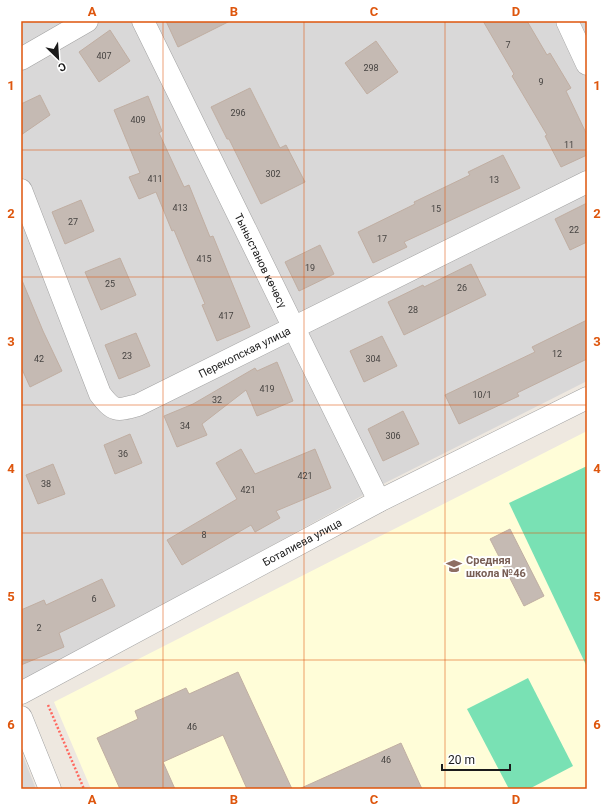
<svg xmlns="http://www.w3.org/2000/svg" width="608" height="810" font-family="Roboto,sans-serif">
<rect width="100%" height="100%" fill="#eee8e0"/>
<!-- residential -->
<g fill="#d9d8d8">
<path d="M21 21H587V381L385 483 21 684Z"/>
<path d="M21 751 36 789H21Z"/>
</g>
<!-- education -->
<path fill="#fffdd8" d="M587 431V789H91L54 702Z"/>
<!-- pitch -->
<g fill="#79e1b4">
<path d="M587 466V667L509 503Z"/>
<path d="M528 678 573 766 529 789H509L467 709Z"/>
</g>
<!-- building -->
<g fill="#c5bab3" stroke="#c0aea2">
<path d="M166 21H230L178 47Z"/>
<path d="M483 21H527L547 55 550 53 571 88 566 91 587 135V155L561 167 545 136 547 135 512 76 514 74Z"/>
<path d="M110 30 130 61 99 82 79 52Z"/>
<path d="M376 41 398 72 367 94 345 63Z"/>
<path d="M250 88 280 148 286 145 305 182 261 204 229 139H227L211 107Z"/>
<path d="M40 95 50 115 21 135V104Z"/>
<path d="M148 96 162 131 159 133 184 187 189 185 210 237 213 236 250 327 217 341 202 305 205 304 174 230 172 231 156 192 139 199 129 177 140 173 114 110Z"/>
<path d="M503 155 520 188 404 242 407 247 373 263 358 232 415 204 414 202 470 175 468 172Z"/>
<path d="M81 200 94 231 65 244 52 212Z"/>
<path d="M587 203V242L570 250 555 219Z"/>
<path d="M320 245 334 274 299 291 285 262Z"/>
<path d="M120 258 136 295 101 310 85 272Z"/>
<path d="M471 264 486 295 404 335 388 302 423 285 424 287Z"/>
<path d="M21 278 43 331 62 371 30 387 21 367Z"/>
<path d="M587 320V359L517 393 519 396 459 424 445 395 535 352 532 347Z"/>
<path d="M136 333 150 366 119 379 105 345Z"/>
<path d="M382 336 397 366 364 382 350 351Z"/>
<path d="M277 362 293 401 257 416 246 390 202 424 207 435 177 447 164 416 193 404 255 368 257 371Z"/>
<path d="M403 411 419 444 383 461 368 429Z"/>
<path d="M130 434 142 463 115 474 104 445Z"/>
<path d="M241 449 255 474 315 449 331 488 276 511 280 518 255 532 251 525 182 565 167 540 237 499 216 463Z"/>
<path d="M53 464 65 494 38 504 26 475Z"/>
<path d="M510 529 544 596 524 606 490 539Z"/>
<path d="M102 579 115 606 59 633 64 647 21 665V610L44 600 46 605Z"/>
<path d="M238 672 292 789H247L223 735 163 762 175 789H120L97 738 138 719 135 711 186 688 189 694Z"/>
<path d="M401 743 422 789H299Z"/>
</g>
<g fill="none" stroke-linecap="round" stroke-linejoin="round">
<defs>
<g id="minor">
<path id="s1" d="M143 21 379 501"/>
<path d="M567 21 587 64"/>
<path d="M21 59 87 21"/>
<path id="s2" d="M21 190 100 394C114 412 116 411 138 405L587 182"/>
<path id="s3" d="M21 693 379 501 587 398"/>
<path d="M21 717 50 789"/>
</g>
</defs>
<!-- minor casing -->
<use href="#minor" stroke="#a2a2a2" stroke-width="23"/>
<!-- path -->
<path stroke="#ff6960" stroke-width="2.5" stroke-dasharray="2 2" stroke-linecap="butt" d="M48 705 84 789"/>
<!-- minor -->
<use href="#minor" stroke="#fff" stroke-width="22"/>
</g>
<!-- grid -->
<path fill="none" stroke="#de560d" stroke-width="1" stroke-opacity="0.55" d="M163 21V789M304 21V789M445 21V789M21 150H587M21 277H587M21 405H587M21 533H587M21 660H587"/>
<!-- icons -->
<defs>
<symbol id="school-bare" viewBox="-9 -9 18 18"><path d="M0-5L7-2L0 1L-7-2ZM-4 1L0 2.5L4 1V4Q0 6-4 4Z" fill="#8d6e63" stroke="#fff" stroke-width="2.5" paint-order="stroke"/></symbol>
</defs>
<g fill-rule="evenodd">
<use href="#school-bare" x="443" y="555" width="22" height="22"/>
</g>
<g text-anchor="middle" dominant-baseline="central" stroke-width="4" stroke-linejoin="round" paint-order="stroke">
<!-- number labels -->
<g font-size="9" fill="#464341">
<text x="508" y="45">7</text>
<text x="104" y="56">407</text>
<text x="371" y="68">298</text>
<text x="541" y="82">9</text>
<text x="238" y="113">296</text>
<text x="138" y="120">409</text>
<text x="569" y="145">11</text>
<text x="273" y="174">302</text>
<text x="155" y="179">411</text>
<text x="494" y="180">13</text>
<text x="180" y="208">413</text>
<text x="436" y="209">15</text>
<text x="73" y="222">27</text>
<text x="574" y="230">22</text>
<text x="382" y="239">17</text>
<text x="204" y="259">415</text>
<text x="310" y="268">19</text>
<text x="110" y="284">25</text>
<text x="462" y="288">26</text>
<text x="413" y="310">28</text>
<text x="226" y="316">417</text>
<text x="557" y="354">12</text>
<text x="127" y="356">23</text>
<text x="39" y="359">42</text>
<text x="373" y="359">304</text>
<text x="267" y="389">419</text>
<text x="482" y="395">10/1</text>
<text x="217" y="400">32</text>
<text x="185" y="426">34</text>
<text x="393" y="436">306</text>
<text x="123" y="454">36</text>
<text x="305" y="476">421</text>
<text x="46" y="484">38</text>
<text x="248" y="490">421</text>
<text x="204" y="535">8</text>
<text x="94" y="599">6</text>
<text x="39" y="628">2</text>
<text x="192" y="727">46</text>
<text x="386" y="760">46</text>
</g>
<!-- street labels -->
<g font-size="11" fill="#1b1b1b" stroke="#fff">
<text stroke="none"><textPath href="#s1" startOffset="267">Тыныстанов көчөсү</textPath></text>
<text stroke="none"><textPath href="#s2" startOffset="382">Перекопская улица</textPath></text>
<text stroke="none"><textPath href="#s3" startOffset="319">Боталиева улица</textPath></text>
</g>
<!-- education labels -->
<g font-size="11" font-weight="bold" fill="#785e54" stroke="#fff" text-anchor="start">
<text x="466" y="560">Средняя<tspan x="466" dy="13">школа №46</tspan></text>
</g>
</g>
<!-- border -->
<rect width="608" height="810" fill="none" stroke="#ffffff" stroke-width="44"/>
<!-- north arrow -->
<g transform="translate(58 58) rotate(155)" stroke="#ffffff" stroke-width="3" paint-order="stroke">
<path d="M0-3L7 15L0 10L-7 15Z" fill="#1b1b1b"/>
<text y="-6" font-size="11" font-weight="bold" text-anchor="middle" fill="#1b1b1b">С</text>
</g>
<!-- scale -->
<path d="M442 764v6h68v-6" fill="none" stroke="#1b1b1b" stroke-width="2"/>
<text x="448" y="764" font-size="12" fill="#1b1b1b" stroke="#ffffff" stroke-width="3" paint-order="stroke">20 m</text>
<rect x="22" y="22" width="564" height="766" fill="none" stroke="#de560d" stroke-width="1.5"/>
<g font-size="13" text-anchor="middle" font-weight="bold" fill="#de560d">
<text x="92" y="16">A</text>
<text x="234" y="16">B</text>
<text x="374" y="16">C</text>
<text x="516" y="16">D</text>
<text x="11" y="90">1</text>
<text x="597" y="90">1</text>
<text x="11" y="218">2</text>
<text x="597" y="218">2</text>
<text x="11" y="346">3</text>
<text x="597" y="346">3</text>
<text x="11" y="473">4</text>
<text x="597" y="473">4</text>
<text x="11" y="601">5</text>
<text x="597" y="601">5</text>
<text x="11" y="729">6</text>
<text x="597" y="729">6</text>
<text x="92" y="804">A</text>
<text x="234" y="804">B</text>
<text x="374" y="804">C</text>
<text x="516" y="804">D</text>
</g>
</svg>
